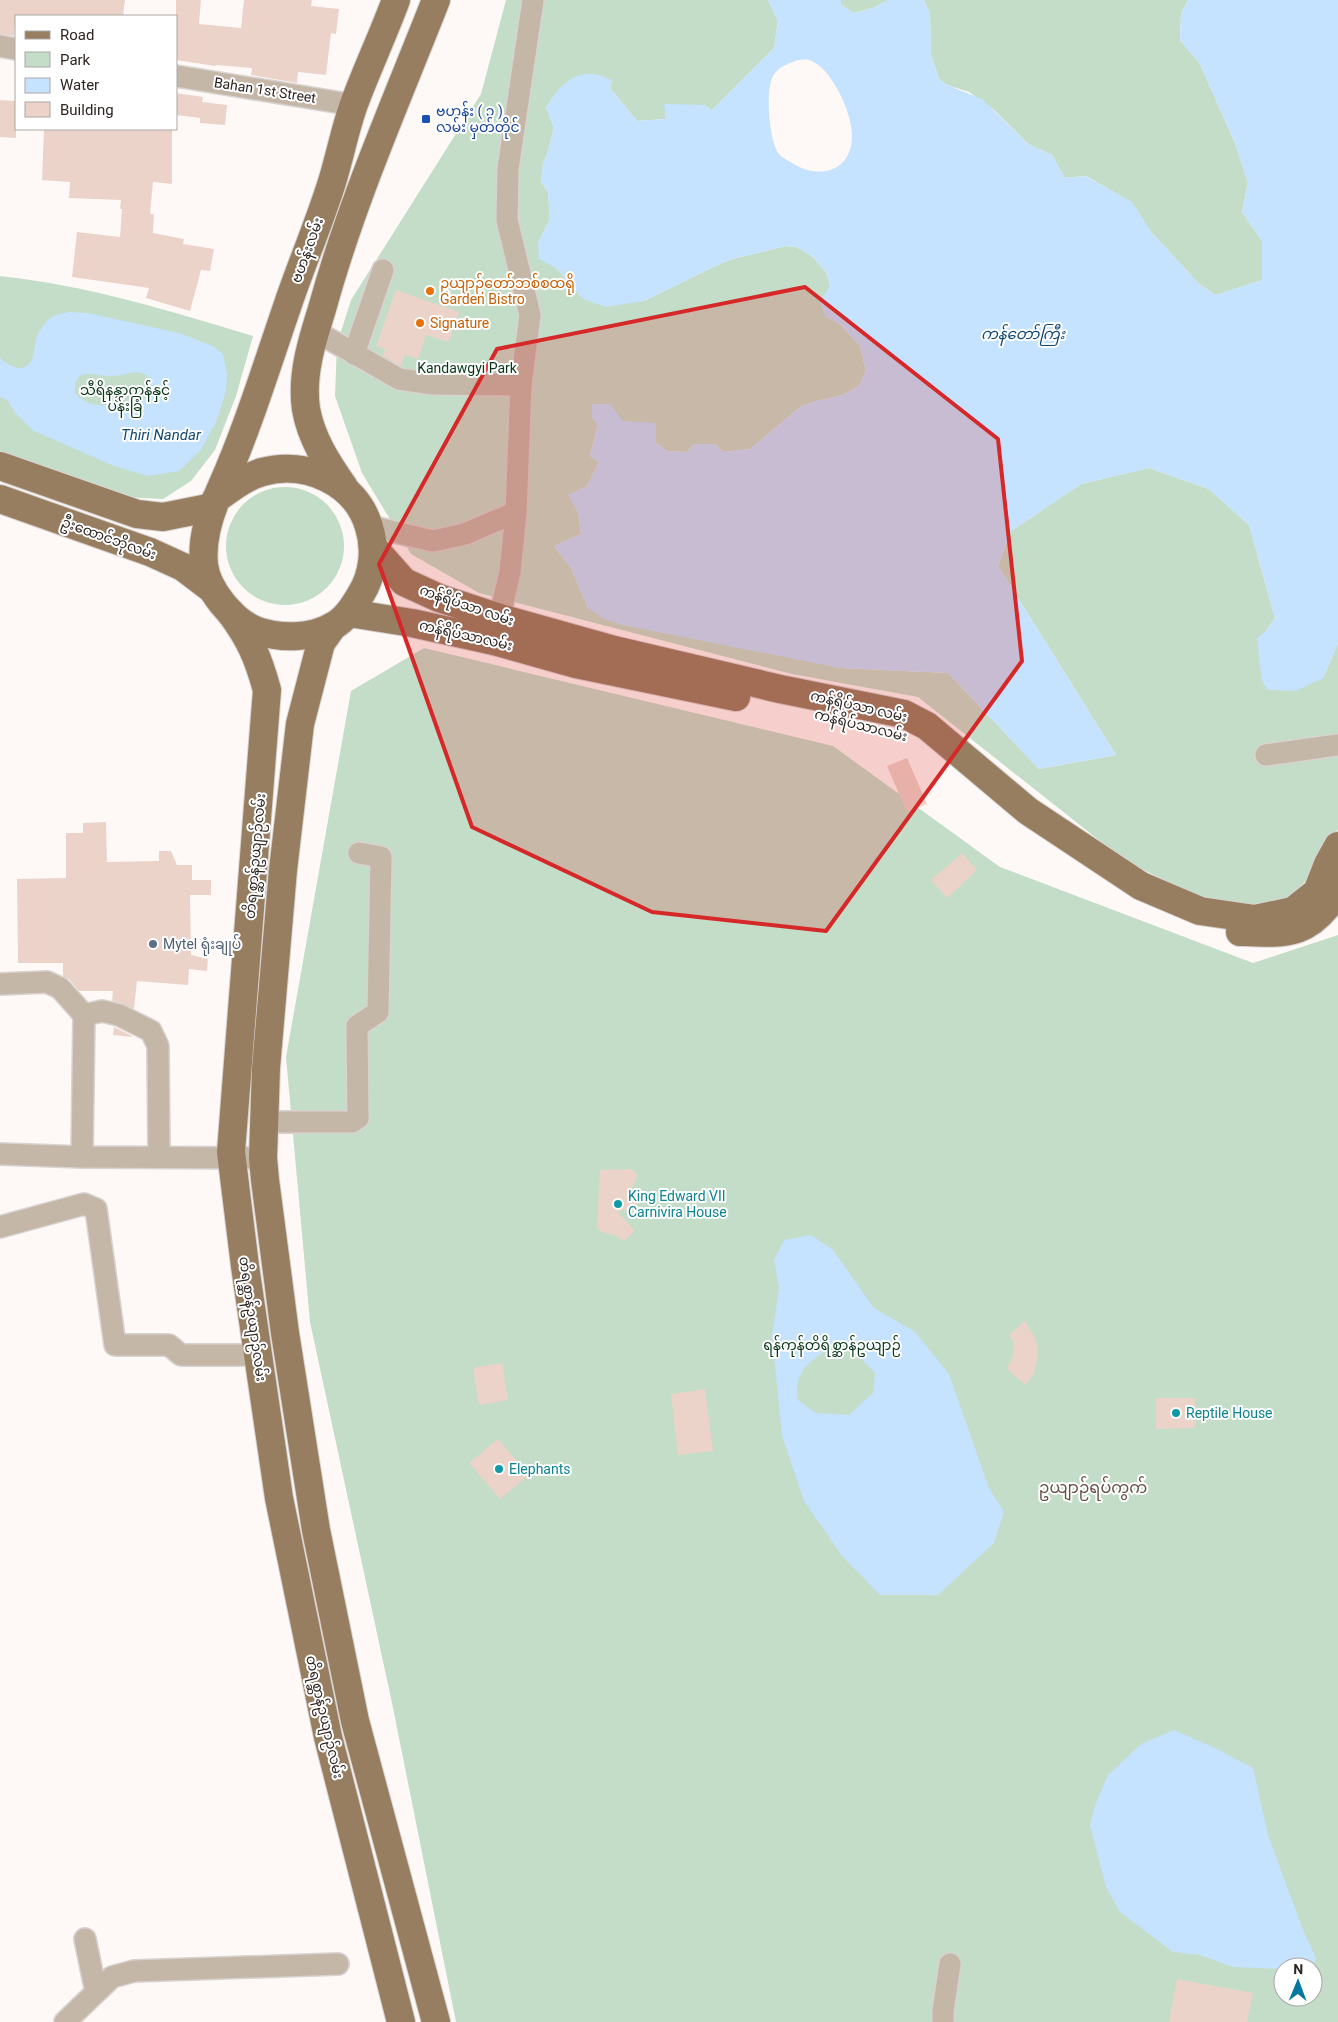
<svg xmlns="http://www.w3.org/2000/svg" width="1338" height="2022" font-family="Roboto,'Noto Sans Myanmar',sans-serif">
<rect width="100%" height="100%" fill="#fef9f7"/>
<!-- green -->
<g fill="#c3ddc8" fill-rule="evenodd">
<path d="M506 0H768L778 21 774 48 712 110 665 104 666 119 637 121 610 88 612 80 546 107 554 128 547 155 543 163 541 182 548 192 550 219 538 243 556 268 583 298 644 301 713 267 732 259 786 246 796 247 812 256 826 272 830 286 825 316 840 324 860 346 866 371 859 386 843 395 816 401 800 407 750 449 723 452 715 444H694L687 452 667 451 656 443 637 423 622 421 610 405 598 425 590 456 599 462 587 486 569 495 578 512 581 534 554 546 571 568 588 608 840 668 948 673 1039 769 1116 755 998 566 1011 531 1081 484 1149 468 1209 489 1249 525 1275 618 1266 631 1323 678 1338 643V829L1322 863 1291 897 1259 906 1197 897 1124 860 918 697 792 674 479 593 411 554 362 473 335 396 337 344 351 300 481 94Z"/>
<path d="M841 0H888L873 8 854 13 841 5Z"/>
<path d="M924 0H1188L1181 14 1180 40 1200 64 1235 143 1248 183 1242 212 1262 241V280L1216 295 1199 284 1152 233 1131 202 1086 176 1065 178 1052 155 1028 144 994 110 969 92 947 85 939 79 931 55 930 14Z"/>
<path d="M0 276C86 285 170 311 253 336L236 396 215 450 191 481 163 499 122 497 0 458Z"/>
<circle cx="285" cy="546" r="59"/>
<path d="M424 648 833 746 1000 867 1253 963 1338 935V2022H456L392 1703 310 1322 286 1057 351 691ZM1283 1967H1313V1997H1283Z"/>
</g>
<!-- water -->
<g fill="#c5e2fe" fill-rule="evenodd">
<path d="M768 0H841V5L854 13 873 8 888 0H924L930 14 931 55 939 79 947 85 982 99 1028 144 1052 155 1065 178 1085 176 1132 202 1152 233 1199 284 1216 295 1262 280V241L1242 212 1248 183 1235 143 1200 64 1180 40 1181 14 1188 0H1338V643L1323 678 1296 691 1268 690 1262 681 1257 638 1266 631 1275 618 1249 525 1209 489 1149 468 1081 484 1011 531 998 566 1116 755 1039 769 948 673 840 668 623 625 604 619 588 608 571 568 554 546 581 534 578 512 568 495 587 486 599 462 590 456 598 426 592 418V404H610L623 421 656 423V443L667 451 687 452 694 444H715L723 452 750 449 800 407 816 401 843 395 859 386 866 371 860 346 840 324 825 316 820 302 830 286 826 272 812 256 796 247 786 246 732 259 713 267 644 301 606 307 583 299 556 268 539 259 538 243 550 219 548 192 541 182 543 163 547 155 554 128 546 107C557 90 570 72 593 74 599 74 606 78 612 80L610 88 637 121 666 119 664 104 705 105 712 110 774 48 778 21ZM798 60C801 60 806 59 809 60 832 67 853 115 852 137 851 172 819 180 792 163 788 160 782 158 779 154 769 141 765 90 773 76 779 66 788 64 798 60Z"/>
<path d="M69 312 88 313 179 333 213 346 223 354 227 374 226 391 217 420 201 450 179 471 148 476 114 466 34 431 16 414 7 400 0 397V358C11 368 28 375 33 356 35 350 35 342 37 336 39 331 44 324 48 320 54 314 62 314 69 312ZM136 372C150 374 151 378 152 391L147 398C127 404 90 413 75 393 74 364 95 377 113 376 121 376 128 373 136 372Z"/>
<path d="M811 1235 833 1250 874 1308 914 1331 949 1374 989 1488 1004 1512 994 1543 938 1595H880L842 1556 804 1501 782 1436 772 1336 779 1288 774 1260 784 1240ZM836 1343 857 1354 875 1373 873 1393 849 1415 816 1413 798 1400C792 1370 815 1358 836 1343Z"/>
<path d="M1174 1730 1215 1748 1253 1768 1268 1835 1303 1930 1316 1958 1313 1967H1283V1969L1233 1967 1200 1955 1173 1952 1120 1912 1106 1887 1090 1825 1095 1805 1108 1775 1141 1744Z"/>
</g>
<!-- building -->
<g fill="#ecd3c9">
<path d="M0 0H125L123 16H16L14 36 0 34Z"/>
<path d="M176 0H201L199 24 241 28 244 0H312L311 6 339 9 336 34 331 33 326 75 298 72 297 83 251 75 252 68 216 65 215 66 176 60Z"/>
<path d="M176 93 203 97 202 102 227 105 225 125 200 123V118L176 115Z"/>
<path d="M0 100 16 101V138L0 137Z"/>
<path d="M44 129H172V184L153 182 150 214H154L153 233 184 239 183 244 214 249 210 271 201 270 190 311 146 298 149 288 72 277 77 232 120 237 122 209H120L121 200 69 198 70 182 42 180Z"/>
<path d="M396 290 459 312 449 342 426 335 418 359 405 355 401 366 383 356 385 349 376 346Z"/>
<path d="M907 758 927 804 907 812 887 766Z"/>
<path d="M106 822 107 862 159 861V851H171L177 865H192V880H211V895H190L191 955 208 959 207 971 189 969 188 985 137 981 134 1009 112 1001 113 991H79L69 979 63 976V963H18L17 879 66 878V833H83V823Z"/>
<path d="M962 853 977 870 947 898 931 880Z"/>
<path d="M114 1027 132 1036V1037L113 1035Z"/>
<path d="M632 1169 638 1175 631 1189 637 1198V1209L617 1211 635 1231 624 1241 615 1235 602 1232 597 1228 600 1170Z"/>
<path d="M1025 1321 1034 1336 1038 1349 1037 1361 1034 1373 1026 1385 1007 1369 1013 1356 1014 1343 1009 1335Z"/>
<path d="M502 1363 508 1400 479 1405 473 1368Z"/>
<path d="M705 1389 713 1451 678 1455 671 1394Z"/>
<path d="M1156 1398H1195V1428L1156 1429Z"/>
<path d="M498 1439 529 1475 500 1499 469 1463Z"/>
<path d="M1177 1979 1253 1993 1247 2022H1169Z"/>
</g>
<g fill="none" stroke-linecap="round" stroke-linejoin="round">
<defs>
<g id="minor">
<path d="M0 46 16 49"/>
<path d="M176 76 354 105"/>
<path d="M315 331 399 379 433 384 521 385"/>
<path d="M354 354 383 270"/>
<path d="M369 526 433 541 465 534 516 512"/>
<path d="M496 632 510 572 516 512 521 385 530 315 507 220 508 169 533 0"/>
<path d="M1266 755 1338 745"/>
<path d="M0 984 47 982 60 988 84 1015 82 1157"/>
<path d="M84 1015 102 1011 119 1015 151 1031 158 1046 159 1157"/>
<path d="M264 1122H352L358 1118 357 1026 378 1012 381 857 359 853"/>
<path d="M0 1154 82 1157 263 1158"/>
<path d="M0 1227 84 1204 96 1209 115 1345H169L181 1355H258"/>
<path d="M85 1939 96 1992"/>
<path d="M65 2022 112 1977 134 1971 338 1964"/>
<path d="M943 2022V2011L950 1964"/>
</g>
<g id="major">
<path d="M0 466 137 514 163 517 213 507"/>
<path d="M344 487C327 463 311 438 306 409 301 375 312 341 322 309 351 203 396 102 436 0"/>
<path d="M0 499 150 552 183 567 212 589"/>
<path d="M216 499C230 489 245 477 262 472 306 460 356 482 369 527 376 549 373 575 361 594 354 606 346 619 333 626 311 639 279 639 255 630 233 621 207 590 204 565 201 538 210 512 221 488 247 430 266 368 287 307 301 265 319 224 332 182 340 156 345 129 354 104 367 69 383 35 396 0"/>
<path d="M373 547 404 582 439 598 500 618 614 650 780 689 904 714 927 726 1028 811 1141 886 1200 911 1255 919 1293 911 1317 892 1328 864 1338 846"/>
<path d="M230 612C250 639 258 657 267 690L231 1152 245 1266 279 1498 328 1737 401 2022"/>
<path d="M349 613 412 623 494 641 576 664 736 697"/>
<path d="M333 626 321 643 300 724 283 870 266 1068 263 1158 265 1180 285 1333 316 1530 355 1721 436 2022"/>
<path d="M1240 932C1288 934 1310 936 1338 891"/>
</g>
</defs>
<!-- minor casing -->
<use href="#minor" stroke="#d8d3d0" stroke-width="24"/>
<!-- major casing -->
<use href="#major" stroke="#d8d3d0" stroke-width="30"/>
<!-- minor -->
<use href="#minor" stroke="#c5b7a7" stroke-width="21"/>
<!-- major -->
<use href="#major" stroke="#977e61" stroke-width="28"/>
</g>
<!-- marked area -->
<path fill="#d62828" fill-opacity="0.2" stroke="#d62828" stroke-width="4" stroke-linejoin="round" d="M805 287 998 439 1022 661 826 931 652 912 472 827 379 564 497 349Z"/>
<!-- markers -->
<rect fill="#1a4fb4" stroke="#fff" stroke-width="2" x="421" y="114" width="10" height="10" rx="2.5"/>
<g fill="#e8710a" stroke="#fff" stroke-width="2">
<circle cx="430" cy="291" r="5"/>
<circle cx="420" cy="323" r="5"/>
</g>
<circle fill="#5c6f8a" stroke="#fff" stroke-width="2" cx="153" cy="944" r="5"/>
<g fill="#0f9aa8" stroke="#fff" stroke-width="2">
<circle cx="618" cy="1204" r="5"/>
<circle cx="1176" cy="1413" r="5"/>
<circle cx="499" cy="1469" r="5"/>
</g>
<g text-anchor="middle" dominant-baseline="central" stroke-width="4" stroke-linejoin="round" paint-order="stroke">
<!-- street labels -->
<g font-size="14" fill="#2d2421" stroke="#fff">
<text transform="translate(265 90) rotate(9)">Bahan 1st Street</text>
<text transform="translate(307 250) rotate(-70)">ဗဟန်းလမ်း</text>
<text transform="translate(109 538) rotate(20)">ဦးထောင်ဘိုလမ်း</text>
<text transform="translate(467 605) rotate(19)">ကန်ရိပ်သာ လမ်း</text>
<text transform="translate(466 635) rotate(13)">ကန်ရိပ်သာလမ်း</text>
<text transform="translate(859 706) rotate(13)">ကန်ရိပ်သာ လမ်း</text>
<text transform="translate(861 725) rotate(14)">ကန်ရိပ်သာလမ်း</text>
<text transform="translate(255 856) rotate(-85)">တိရစ္ဆာန်ဥယျာဉ်လမ်း</text>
<text transform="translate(253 1319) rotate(82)">တိရစ္ဆာန်ဥယျာဉ်လမ်း</text>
<text transform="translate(325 1717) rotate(77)">တိရစ္ဆာန်ဥယျာဉ်လမ်း</text>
</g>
<!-- transit labels -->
<g font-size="14" fill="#164399" stroke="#fff" text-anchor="start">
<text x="436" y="111">ဗဟန်း ( ၃ )<tspan x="436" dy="16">လမ်း မှတ်တိုင်</tspan></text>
</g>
<!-- food labels -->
<g font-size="14" fill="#c56008" stroke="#fff" text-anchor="start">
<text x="440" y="283">ဥယျာဉ်တော်ဘစ်စထရို<tspan x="440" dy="16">Garden Bistro</tspan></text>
<text x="430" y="323">Signature</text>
</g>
<!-- park labels -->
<g font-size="14" fill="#073517" stroke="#fff">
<text x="467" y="368">Kandawgyi Park</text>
<text x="125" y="390">သီရိနန္ဒာကန်နှင့်<tspan x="125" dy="16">ပန်းခြံ</tspan></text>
<text x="832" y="1345">ရန်ကုန်တိရိစ္ဆာန်ဥယျာဉ်</text>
</g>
<!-- service labels -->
<g font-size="14" fill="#4e5e75" stroke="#fff" text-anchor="start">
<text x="163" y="944">Mytel ရုံးချုပ်</text>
</g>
<!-- culture labels -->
<g font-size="14" fill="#0d838f" stroke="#fff" text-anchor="start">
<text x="628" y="1196">King Edward VII<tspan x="628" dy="16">Carnivira House</tspan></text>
<text x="1186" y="1413">Reptile House</text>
<text x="509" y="1469">Elephants</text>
</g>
<!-- water labels -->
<g font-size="15" font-style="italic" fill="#124973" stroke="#fff">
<text x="1023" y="334">ကန်တော်ကြီး</text>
<text x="161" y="435">Thiri Nandar</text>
</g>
<!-- quarter labels -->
<g font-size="16" fill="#655048" stroke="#fff">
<text x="1093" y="1487">ဥယျာဉ်ရပ်ကွက်</text>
</g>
</g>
<!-- legend -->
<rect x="15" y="15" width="162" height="115" fill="#ffffff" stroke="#aba7a6"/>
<rect x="25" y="31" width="25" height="8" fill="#977e61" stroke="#aba7a6"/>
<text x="60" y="40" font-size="15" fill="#2d2421">Road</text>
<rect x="25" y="52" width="25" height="15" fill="#c3ddc8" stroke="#aba7a6"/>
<text x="60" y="65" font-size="15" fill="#2d2421">Park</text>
<rect x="25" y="78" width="25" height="15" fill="#c5e2fe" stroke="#aba7a6"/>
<text x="60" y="90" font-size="15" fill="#2d2421">Water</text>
<rect x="25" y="102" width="25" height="15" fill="#ecd3c9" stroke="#aba7a6"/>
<text x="60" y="115" font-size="15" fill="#2d2421">Building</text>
<!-- north arrow -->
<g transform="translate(1298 1982) rotate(1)"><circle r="24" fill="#ffffff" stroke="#aba7a6"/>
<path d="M0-4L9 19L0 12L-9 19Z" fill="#0277a0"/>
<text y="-8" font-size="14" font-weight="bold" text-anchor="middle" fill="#2d2421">N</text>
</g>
</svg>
